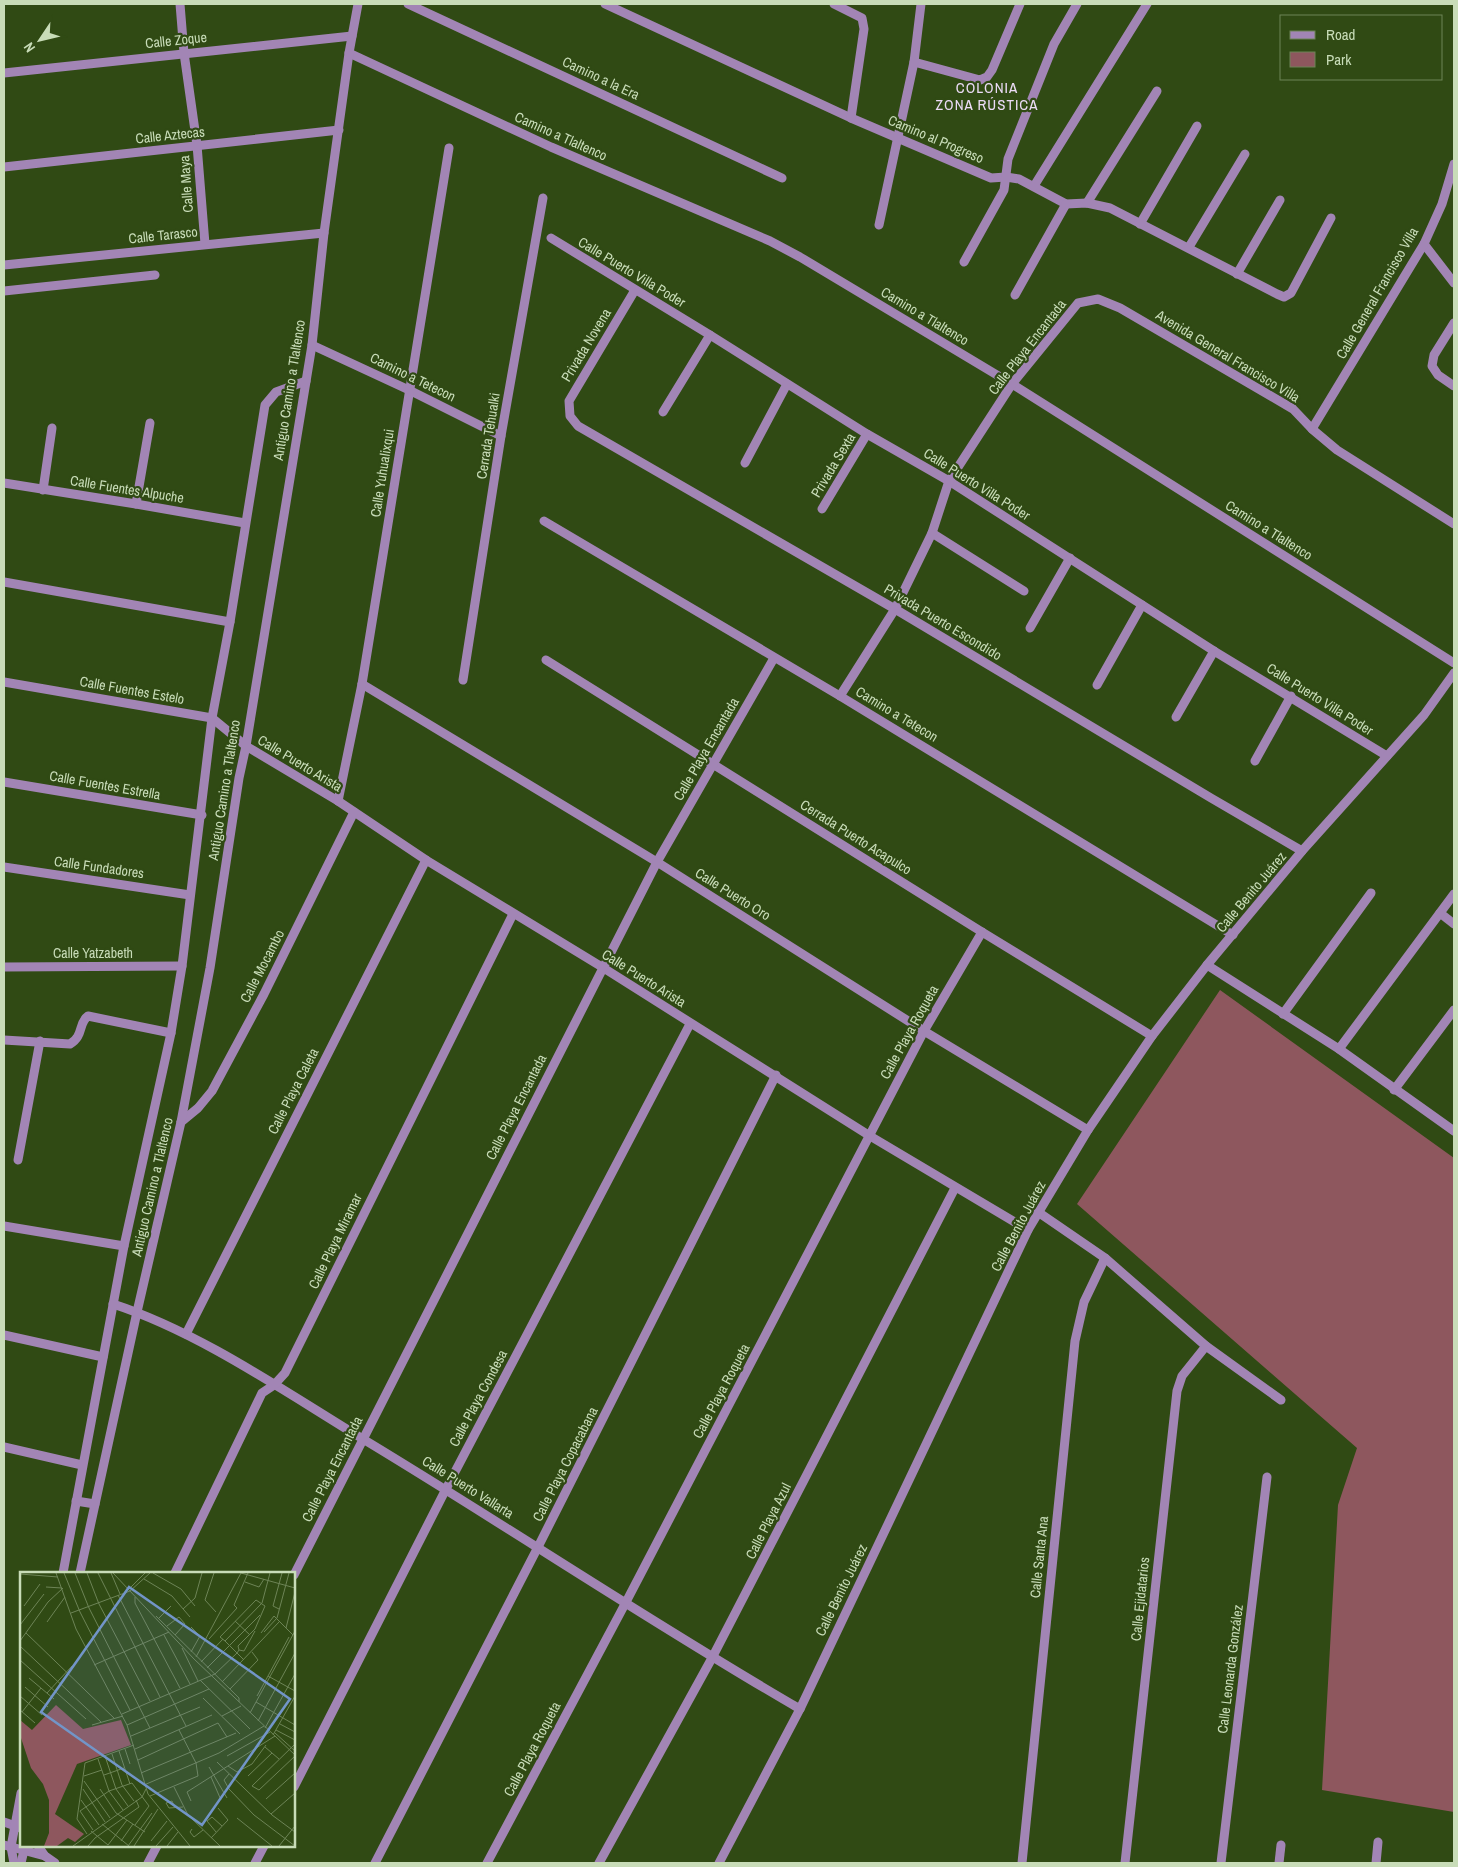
<svg xmlns="http://www.w3.org/2000/svg" width="1458" height="1867" font-family="'Archivo Narrow',sans-serif">
<rect width="100%" height="100%" fill="#304a14"/>
<!-- green -->
<path fill="#8e575e" d="M1220 990 1454 1158V1812L1322 1790 1338 1505 1357 1448 1077 1204Z"/>
<g fill="none" stroke-linecap="round" stroke-linejoin="round">
<!-- minor -->
<g stroke="#a285b5" stroke-width="9">
<path d="M180 4 184 53 197 145 205 244"/>
<path d="M408 4 782 178"/>
<path d="M605 4 851 118 991 178 1006 177 1019 179 1066 204 1087 203 1110 208 1277 294 1284 297 1291 293 1331 218"/>
<path d="M834 4 862 18 864 29 851 118"/>
<path d="M349 53 551 147 770 241 800 257 1012 384 1454 663"/>
<path d="M914 62 980 80 987 77 992 70 1020 4"/>
<path d="M4 73 352 36"/>
<path d="M4 167 339 130"/>
<path d="M1034 186 1147 4"/>
<path d="M1087 203 1157 91"/>
<path d="M1140 224 1197 126"/>
<path d="M879 225 914 62 921 4"/>
<path d="M551 238 710 335 867 434 949 481 1214 651 1387 756"/>
<path d="M1424 244 1454 283"/>
<path d="M1189 247 1245 154"/>
<path d="M964 262 1004 190 1008 159 1054 44 1077 4"/>
<path d="M4 265 324 233"/>
<path d="M1237 274 1280 200"/>
<path d="M635 290 569 401 570 416 578 426 895 609 1211 798 1302 851"/>
<path d="M4 291 155 275"/>
<path d="M1015 295 1066 204"/>
<path d="M1454 323 1434 355 1432 366 1438 375 1454 386"/>
<path d="M312 345 409 390 501 436"/>
<path d="M663 412 710 335"/>
<path d="M1312 429 1424 244 1442 204 1454 164"/>
<path d="M745 463 787 384"/>
<path d="M4 483 136 504 245 523"/>
<path d="M43 490 52 428"/>
<path d="M136 504 150 423"/>
<path d="M822 509 867 434"/>
<path d="M544 521 840 696 1233 935"/>
<path d="M932 533 1024 591"/>
<path d="M4 582 230 622"/>
<path d="M1030 628 1070 558"/>
<path d="M546 660 982 932 1152 1036"/>
<path d="M463 680 501 436 543 198"/>
<path d="M4 682 212 718 246 746 338 801 426 860 602 967 870 1136 1028 1230"/>
<path d="M362 684 657 862 924 1031 1088 1130"/>
<path d="M1097 685 1142 605"/>
<path d="M840 696 895 609 932 533 949 481 1012 384 1078 303 1098 299 1120 308 1293 409 1312 429 1337 450 1454 524"/>
<path d="M1176 717 1214 651"/>
<path d="M1255 761 1291 696"/>
<path d="M4 782 202 815"/>
<path d="M338 801 362 684 449 148"/>
<path d="M4 867 190 895"/>
<path d="M1440 913 1454 924"/>
<path d="M1207 965 1339 1049 1454 1131"/>
<path d="M4 967 182 966"/>
<path d="M1283 1014 1371 893"/>
<path d="M4 1040 70 1044C84 1036 78 1023 88 1016L171 1033"/>
<path d="M1339 1049 1454 894"/>
<path d="M1394 1090 1454 1010"/>
<path d="M181 1122 198 1108 212 1091 264 994 354 812"/>
<path d="M18 1160 40 1041"/>
<path d="M1038 1212 1105 1258 1206 1346 1281 1400"/>
<path d="M4 1226 124 1246"/>
<path d="M113 1304C196 1331 278 1387 353 1433 503 1523 648 1621 800 1709"/>
<path d="M186 1334 426 860"/>
<path d="M4 1335 103 1357"/>
<path d="M4 1447 82 1465"/>
<path d="M76 1501 95 1504"/>
<path d="M63 1573 124 1246 171 1033 182 966 212 718 230 622 265 405 276 392 306 381"/>
<path d="M80 1573 137 1312 181 1122 210 968 239 778 246 746 312 345 324 233 349 53 358 4"/>
<path d="M175 1573 262 1393 274 1385 285 1373 513 914"/>
<path d="M294 1575 657 862 774 658"/>
<path d="M294 1787 446 1489 690 1024"/>
<path d="M4 1822 21 1828"/>
<path d="M4 1845 45 1856"/>
<path d="M38 1846 45 1856 55 1863"/>
<path d="M14 1863 11 1847 21 1793"/>
<path d="M21 1863 25 1846"/>
<path d="M148 1863 157 1846"/>
<path d="M255 1863 264 1846"/>
<path d="M375 1863 538 1547 776 1075"/>
<path d="M487 1863 625 1604 924 1031 982 932"/>
<path d="M599 1863 712 1658 955 1188"/>
<path d="M719 1863 800 1709 1028 1230 1088 1130 1152 1036 1207 965 1302 851 1424 715 1454 673"/>
<path d="M1022 1863 1075 1341 1084 1302 1105 1258"/>
<path d="M1125 1863 1177 1391 1182 1376 1206 1346"/>
<path d="M1221 1863 1267 1477"/>
<path d="M1279 1863 1281 1845"/>
<path d="M1376 1863 1378 1842"/>
</g>
</g>
<g text-anchor="middle" dominant-baseline="central" stroke-width="4.5" stroke-linejoin="round" paint-order="stroke">
<!-- street labels -->
<g font-size="14" fill="#c8dcb8" stroke="#304a14">
<text transform="translate(176 40) rotate(-6)">Calle Zoque</text>
<text transform="translate(601 78) rotate(25)">Camino a la Era</text>
<text transform="translate(170 135) rotate(-6)">Calle Aztecas</text>
<text transform="translate(561 136) rotate(24)">Camino a Tlaltenco</text>
<text transform="translate(936 139) rotate(23)">Camino al Progreso</text>
<text transform="translate(186 184) rotate(-94)">Calle Maya</text>
<text transform="translate(163 235) rotate(-6)">Calle Tarasco</text>
<text transform="translate(632 272) rotate(31)">Calle Puerto Villa Poder</text>
<text transform="translate(1377 293) rotate(-60)">Calle General Francisco Villa</text>
<text transform="translate(925 316) rotate(31)">Camino a Tlaltenco</text>
<text transform="translate(586 345) rotate(-59)">Privada Novena</text>
<text transform="translate(1027 347) rotate(-52)">Calle Playa Encantada</text>
<text transform="translate(1228 356) rotate(31)">Avenida General Francisco Villa</text>
<text transform="translate(413 377) rotate(26)">Camino a Tetecon</text>
<text transform="translate(289 390) rotate(-81)">Antiguo Camino a Tlaltenco</text>
<text transform="translate(488 436) rotate(-81)">Cerrada Tehualki</text>
<text transform="translate(833 465) rotate(-59)">Privada Sexta</text>
<text transform="translate(382 473) rotate(-81)">Calle Yuhualixqui</text>
<text transform="translate(977 484) rotate(32)">Calle Puerto Villa Poder</text>
<text transform="translate(127 489) rotate(9)">Calle Fuentes Alpuche</text>
<text transform="translate(1269 530) rotate(32)">Camino a Tlaltenco</text>
<text transform="translate(943 622) rotate(31)">Privada Puerto Escondido</text>
<text transform="translate(132 690) rotate(10)">Calle Fuentes Estelo</text>
<text transform="translate(1320 699) rotate(32)">Calle Puerto Villa Poder</text>
<text transform="translate(897 714) rotate(31)">Camino a Tetecon</text>
<text transform="translate(706 749) rotate(-60)">Calle Playa Encantada</text>
<text transform="translate(300 763) rotate(31)">Calle Puerto Arista</text>
<text transform="translate(105 785) rotate(10)">Calle Fuentes Estrella</text>
<text transform="translate(224 790) rotate(-81)">Antiguo Camino a Tlaltenco</text>
<text transform="translate(856 837) rotate(32)">Cerrada Puerto Acapulco</text>
<text transform="translate(99 867) rotate(8)">Calle Fundadores</text>
<text transform="translate(1251 892) rotate(-50)">Calle Benito Juárez</text>
<text transform="translate(733 894) rotate(32)">Calle Puerto Oro</text>
<text x="93" y="953">Calle Yatzabeth</text>
<text transform="translate(262 966) rotate(-63)">Calle Mocambo</text>
<text transform="translate(644 978) rotate(32)">Calle Puerto Arista</text>
<text transform="translate(909 1032) rotate(-61)">Calle Playa Roqueta</text>
<text transform="translate(293 1091) rotate(-63)">Calle Playa Caleta</text>
<text transform="translate(516 1107) rotate(-63)">Calle Playa Encantada</text>
<text transform="translate(152 1187) rotate(-77)">Antiguo Camino a Tlaltenco</text>
<text transform="translate(1018 1226) rotate(-62)">Calle Benito Juárez</text>
<text transform="translate(335 1241) rotate(-64)">Calle Playa Miramar</text>
<text transform="translate(721 1391) rotate(-62)">Calle Playa Roqueta</text>
<text transform="translate(478 1398) rotate(-62)">Calle Playa Condesa</text>
<text transform="translate(565 1464) rotate(-63)">Calle Playa Copacabana</text>
<text transform="translate(332 1469) rotate(-63)">Calle Playa Encantada</text>
<text transform="translate(468 1487) rotate(32)">Calle Puerto Vallarta</text>
<text transform="translate(768 1521) rotate(-63)">Calle Playa Azul</text>
<text transform="translate(1039 1557) rotate(-84)">Calle Santa Ana</text>
<text transform="translate(841 1590) rotate(-64)">Calle Benito Juárez</text>
<text transform="translate(1140 1599) rotate(-84)">Calle Ejidatarios</text>
<text transform="translate(1230 1669) rotate(-83)">Calle Leonarda González</text>
<text transform="translate(532 1749) rotate(-62)">Calle Playa Roqueta</text>
</g>
<!-- neighbourhood labels -->
<g font-size="15" letter-spacing="1" fill="#ebdbf6" stroke="#304a14">
<text x="987" y="87">COLONIA<tspan x="987" dy="17">ZONA RÚSTICA</tspan></text>
</g>
</g>
<!-- overview -->
<g transform="translate(20 1572)">
<rect width="275" height="275" fill="#304a14"/>
<path d="M36 133 63 157 101 148 111 173 57 192 35 242 64 262 55 270 48 266 37 274H24L29 261V228L23 212 11 196 0 163V148L12 158Z" fill="#8e575e"/>
<path fill="none" stroke="#6d8456" stroke-width="1" d="M36 1 56 57 107 153 128 222 170 274M44 1 60 40 110 138M55 1 69 36 130 156M67 1 79 32 130 129M78 1 140 125M91 1 100 22M93 1 174 87 275 183M133 1 161 17 175 34M194 1 185 28 196 40M221 1 275 16M0 2 38 5M124 7 152 24 170 45M225 10 239 15 244 7M26 15 42 16M108 18 125 1M98 23 166 154M115 25V31L160 116M4 34 20 12M163 37 175 26 182 1M259 37 253 34 262 1M51 41 110 19 130 1M136 44 219 126V130M139 46 151 34M215 49 230 63M27 50 45 25M0 53 24 22M147 54 159 45 165 52 155 63M266 56 275 20M244 60 257 46 269 1M6 61 95 147M241 61 254 44 273 63M144 63 170 112M189 67 217 36 214 33 228 1M0 69 28 30 43 16M205 69 242 31 250 1M0 74 81 150M162 76 178 109M219 78 224 79 235 59M171 80 180 64 171 55M176 85 221 1M0 88 66 147M181 90 203 67M74 93 149 60M187 96 240 43M248 104 269 65M9 106 34 127M180 108 230 157M202 110 259 50M5 115 28 135M210 117 238 88 232 80M27 121 52 94M0 124 22 143M237 124 248 104 275 119M183 126 220 162M236 130 275 153M0 138 15 151M2 140 21 116M230 141 275 59M102 142 195 102 217 81 219 78 218 74 235 57 245 34 236 28 200 65 205 69 224 88M202 144 221 134M238 149 275 81M260 152 275 160M72 153 103 144M107 153 189 117M245 156 275 102M256 158 275 168M255 161 275 179M253 163 275 124M111 164 180 135M275 172 232 214 239 218 275 184M245 175 259 187M105 177 110 192M115 177 192 143M99 179 110 212M92 182 102 213 114 229M85 184 96 217 108 234M207 184 250 160M78 187 89 219 103 238M118 188 198 151 207 165M197 190 252 243 275 260M208 194 217 200 232 192 246 173M189 195 207 226M121 201 216 161M209 202 204 208 209 217 234 243 275 274M84 203 104 196M64 204 82 198M228 204 252 181M191 205 201 228M64 209 90 246M124 213 199 181 244 154M154 215 168 243 200 274M63 217 85 250M80 217 96 241 125 260M130 224 178 204 176 191 159 158M246 227 275 201M61 228 79 253M171 229 167 220 255 164M155 236 152 229 146 231 149 236 163 235M251 242 275 221M217 246 252 274M82 252 109 274M172 257 170 260 174 265 183 258M73 258 60 239 89 219 112 211 129 234 115 253M71 259 88 273 107 248M196 260 187 249 192 245 202 254M67 262 57 247 65 191 114 173M191 266 208 248 198 236M101 269 113 252M131 269 147 249M53 274 122 225 126 217M68 274 75 266 119 235 116 228M108 274 132 241M114 274 138 237M136 274 153 255M147 274 158 260M259 274 275 254"/>
<path fill="#7295c8" fill-opacity="0.15" stroke="#7295c8" stroke-width="2.5" d="M109 15 270 127 182 253 21 140Z"/>
<rect width="275" height="275" fill="none" stroke="#c8dcb8" stroke-width="2.5"/>
</g>
<!-- border -->
<rect width="1458" height="1867" fill="none" stroke="#c8dcb8" stroke-width="10"/>
<!-- legend -->
<rect x="1280" y="15" width="162" height="65" fill="#304a14" stroke="#6d8456"/>
<rect x="1290" y="31" width="25" height="8" fill="#a285b5" stroke="#6d8456"/>
<text x="1326" y="40" font-size="15" fill="#c8dcb8">Road</text>
<rect x="1290" y="52" width="25" height="15" fill="#8e575e" stroke="#6d8456"/>
<text x="1326" y="65" font-size="15" fill="#c8dcb8">Park</text>
<!-- north arrow -->
<g transform="translate(40 40) rotate(235)" stroke="#304a14" stroke-width="4" paint-order="stroke">
<path d="M0-4L9 19L0 12L-9 19Z" fill="#c8dcb8"/>
<text y="-8" font-size="14" font-weight="bold" text-anchor="middle" fill="#c8dcb8">N</text>
</g>
</svg>
